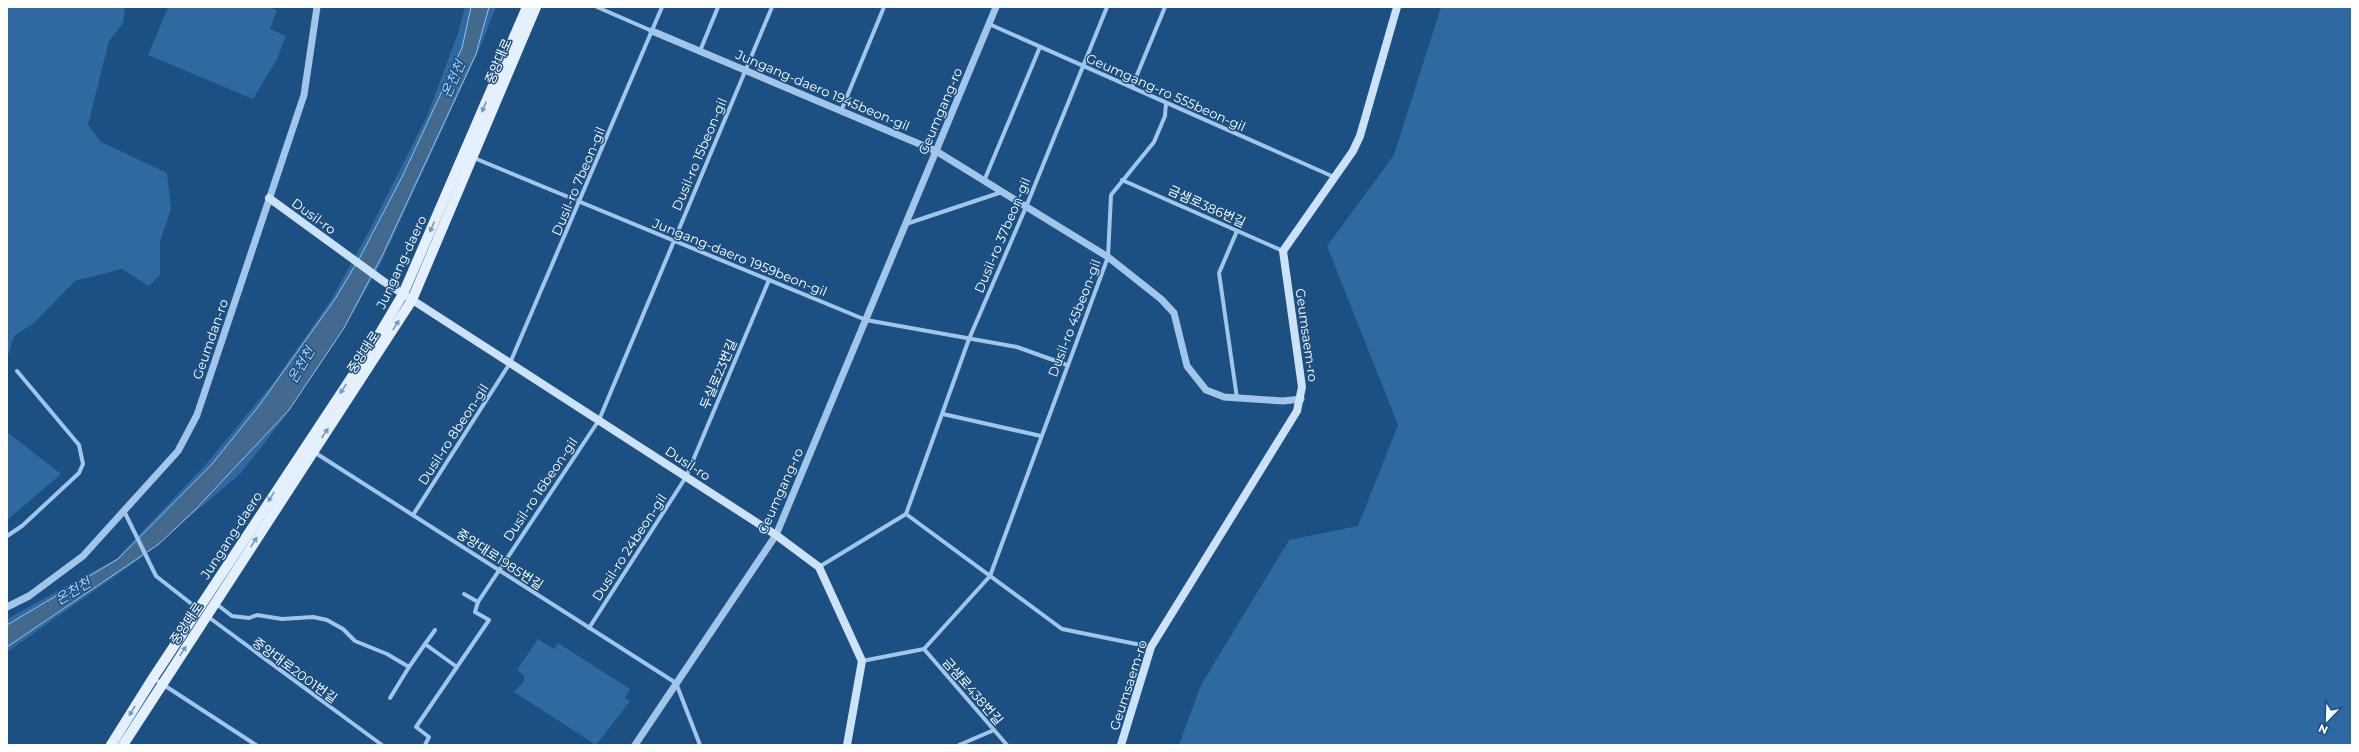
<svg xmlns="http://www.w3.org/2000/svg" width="2359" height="752" font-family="Montserrat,'Noto Sans KR',sans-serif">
<rect width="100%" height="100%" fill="#1c4f82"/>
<!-- green -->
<g fill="#2f69a1">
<path d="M7 7H125L123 23 109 41 88 125 101 142 167 173 171 209 160 242V275L149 286 122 269 75 281 34 323 14 336 7 359Z"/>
<path d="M174 7H269L277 10 270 29 286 36 277 59 253 99 148 55 168 8Z"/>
<path d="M465 7H496L479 50 380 265 355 309 284 418 240 474 137 561 7 652V619L116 559 207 463 273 383 331 300 369 231 427 116 458 33Z"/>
<path d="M1441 7H2352V745H1179L1201 685 1289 540 1358 526 1398 425 1327 246 1394 155Z"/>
<path d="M7 432 61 474 7 520Z"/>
<path d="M538 639 554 649 558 643 630 689 625 698 630 701 596 745 514 692 524 681V675L517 670Z"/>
</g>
<!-- water -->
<path fill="#44698f" stroke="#94c2ec" d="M471 7H489L476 54 383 254 344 328 289 410 195 510 159 544 7 647V625L118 559 212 464 261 403 335 299 359 259 403 175 462 48Z"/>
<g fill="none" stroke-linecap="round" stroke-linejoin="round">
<!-- minor -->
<g stroke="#a1c6ea" stroke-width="4">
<path d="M597 7 652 31"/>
<path d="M989 24 1334 177"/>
<path d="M700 51 718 7"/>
<path d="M1132 87 1165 7"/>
<path d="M841 111 884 7"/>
<path d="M474 158 866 320 1017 347 1067 365"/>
<path d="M1122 180 1283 251"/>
<path d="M984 181 1040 47"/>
<path d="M906 224 1002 192"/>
<path d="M1237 398 1219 273 1237 231"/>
<path d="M943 414 1041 436"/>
<path d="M314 452 676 683 700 745"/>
<path d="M124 511 156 576 198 609"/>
<path d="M906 514 1062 629 1151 647"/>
<path d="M413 515 510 363 662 7"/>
<path d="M7 536 22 526 79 473 83 464 79 445 17 371"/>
<path d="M819 567 906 514 969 339 1026 207 1107 7"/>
<path d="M464 594 478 602"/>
<path d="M215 603 232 616 249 618 257 615 282 619 313 617 327 620 343 629 355 641 387 654 409 667 425 644 457 667"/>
<path d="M207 616 382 745"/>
<path d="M589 628 686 477 769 280"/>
<path d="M425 644 435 630"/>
<path d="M924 649 1007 745"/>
<path d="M862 661 924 649 990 576 1108 257 1111 195 1154 142 1165 116 1166 103"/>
<path d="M153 678 256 745"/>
<path d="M390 698 409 667"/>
<path d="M425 745 429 737 416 727 489 620 475 612 478 602 599 420 772 7"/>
<path d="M959 745 994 730"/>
</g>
<!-- tertiary -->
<g stroke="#a1c6ea" stroke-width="7">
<path d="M652 31 936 151 1108 257 1161 299 1174 313 1187 366 1206 390 1224 397 1283 401 1301 399"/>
<path d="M7 607 29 596 83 556 178 451 197 415 304 95 317 7"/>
<path d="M635 745 776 535 996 7"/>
</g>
<!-- secondary -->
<g stroke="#cce2f7" stroke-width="8">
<path d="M269 198 383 281 776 535 819 567 862 661 847 745"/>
<path d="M1121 745 1151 647 1297 411 1302 387 1283 251 1353 151 1360 136 1397 7"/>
</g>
<!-- primary -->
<g stroke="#e5f0fe" stroke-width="10">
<path d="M111 745 153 678 371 348 403 294 527 7"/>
<path d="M123 745 412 300 536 7"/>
</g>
</g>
<!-- one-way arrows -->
<defs><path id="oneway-solid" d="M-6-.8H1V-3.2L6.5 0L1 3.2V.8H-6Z"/></defs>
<g fill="#7697ba">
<use href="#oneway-solid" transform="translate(484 107) rotate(113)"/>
<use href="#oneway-solid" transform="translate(432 227) rotate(114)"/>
<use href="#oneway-solid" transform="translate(396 325) rotate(-58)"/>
<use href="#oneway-solid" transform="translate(343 389) rotate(124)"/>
<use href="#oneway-solid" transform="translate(325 433) rotate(-56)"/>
<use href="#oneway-solid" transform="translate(271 497) rotate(123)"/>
<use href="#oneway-solid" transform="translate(254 542) rotate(-57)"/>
<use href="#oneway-solid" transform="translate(183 651) rotate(-57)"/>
<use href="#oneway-solid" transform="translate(132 711) rotate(121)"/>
</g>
<g text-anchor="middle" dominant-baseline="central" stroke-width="3" stroke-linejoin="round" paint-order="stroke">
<!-- street labels -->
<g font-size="13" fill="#fff" stroke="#1c4f82">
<text transform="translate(498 61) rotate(-67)">중앙대로</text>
<text transform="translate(823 90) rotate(23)">Jungang-daero 1945beon-gil</text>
<text transform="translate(1166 92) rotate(24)">Geumgang-ro 555beon-gil</text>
<text transform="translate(940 111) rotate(-67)">Geumgang-ro</text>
<text transform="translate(699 154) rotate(-67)">Dusil-ro 15beon-gil</text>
<text transform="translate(578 181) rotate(-67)">Dusil-ro 7beon-gil</text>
<text transform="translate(1207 206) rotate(24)">금샘로386번길</text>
<text transform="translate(314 216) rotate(36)">Dusil-ro</text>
<text transform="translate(1002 235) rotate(-67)">Dusil-ro 37beon-gil</text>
<text transform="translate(740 257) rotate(22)">Jungang-daero 1959beon-gil</text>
<text transform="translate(401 262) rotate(-65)">Jungang-daero</text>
<text transform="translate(1074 318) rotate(-69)">Dusil-ro 45beon-gil</text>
<text transform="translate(1307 335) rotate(82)">Geumsaem-ro</text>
<text transform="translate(210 339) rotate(-71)">Geumdan-ro</text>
<text transform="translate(363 352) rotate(-57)">중앙대로</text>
<text transform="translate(718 374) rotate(-67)">두실로23번길</text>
<text transform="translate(453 434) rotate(-57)">Dusil-ro 8beon-gil</text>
<text transform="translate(688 463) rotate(33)">Dusil-ro</text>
<text transform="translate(540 489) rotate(-56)">Dusil-ro 16beon-gil</text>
<text transform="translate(780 491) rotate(-66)">Geumgang-ro</text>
<text transform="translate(231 535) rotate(-57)">Jungang-daero</text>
<text transform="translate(629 547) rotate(-57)">Dusil-ro 24beon-gil</text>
<text transform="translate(500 559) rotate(33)">중앙대로1985번길</text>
<text transform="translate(186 623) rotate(-56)">중앙대로</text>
<text transform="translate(295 670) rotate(36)">중앙대로2001번길</text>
<text transform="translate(1128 685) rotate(-72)">Geumsaem-ro</text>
<text transform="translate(973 691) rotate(49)">금샘로438번길</text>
</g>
<!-- water labels -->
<g font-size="14" font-style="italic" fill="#acd0f2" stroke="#1c4f82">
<text transform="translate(453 79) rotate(-66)">온천천</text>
<text transform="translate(301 365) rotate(-59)">온천천</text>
<text transform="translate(73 591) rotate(-31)">온천천</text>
</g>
</g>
<!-- border -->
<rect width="2359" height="752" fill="none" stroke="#ffffff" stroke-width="16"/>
<!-- north arrow -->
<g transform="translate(2327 720) rotate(203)" stroke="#1c4f82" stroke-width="3" paint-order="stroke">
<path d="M0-3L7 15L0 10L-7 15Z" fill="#ffffff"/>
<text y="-6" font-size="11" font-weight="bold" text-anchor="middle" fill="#ffffff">N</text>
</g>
</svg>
